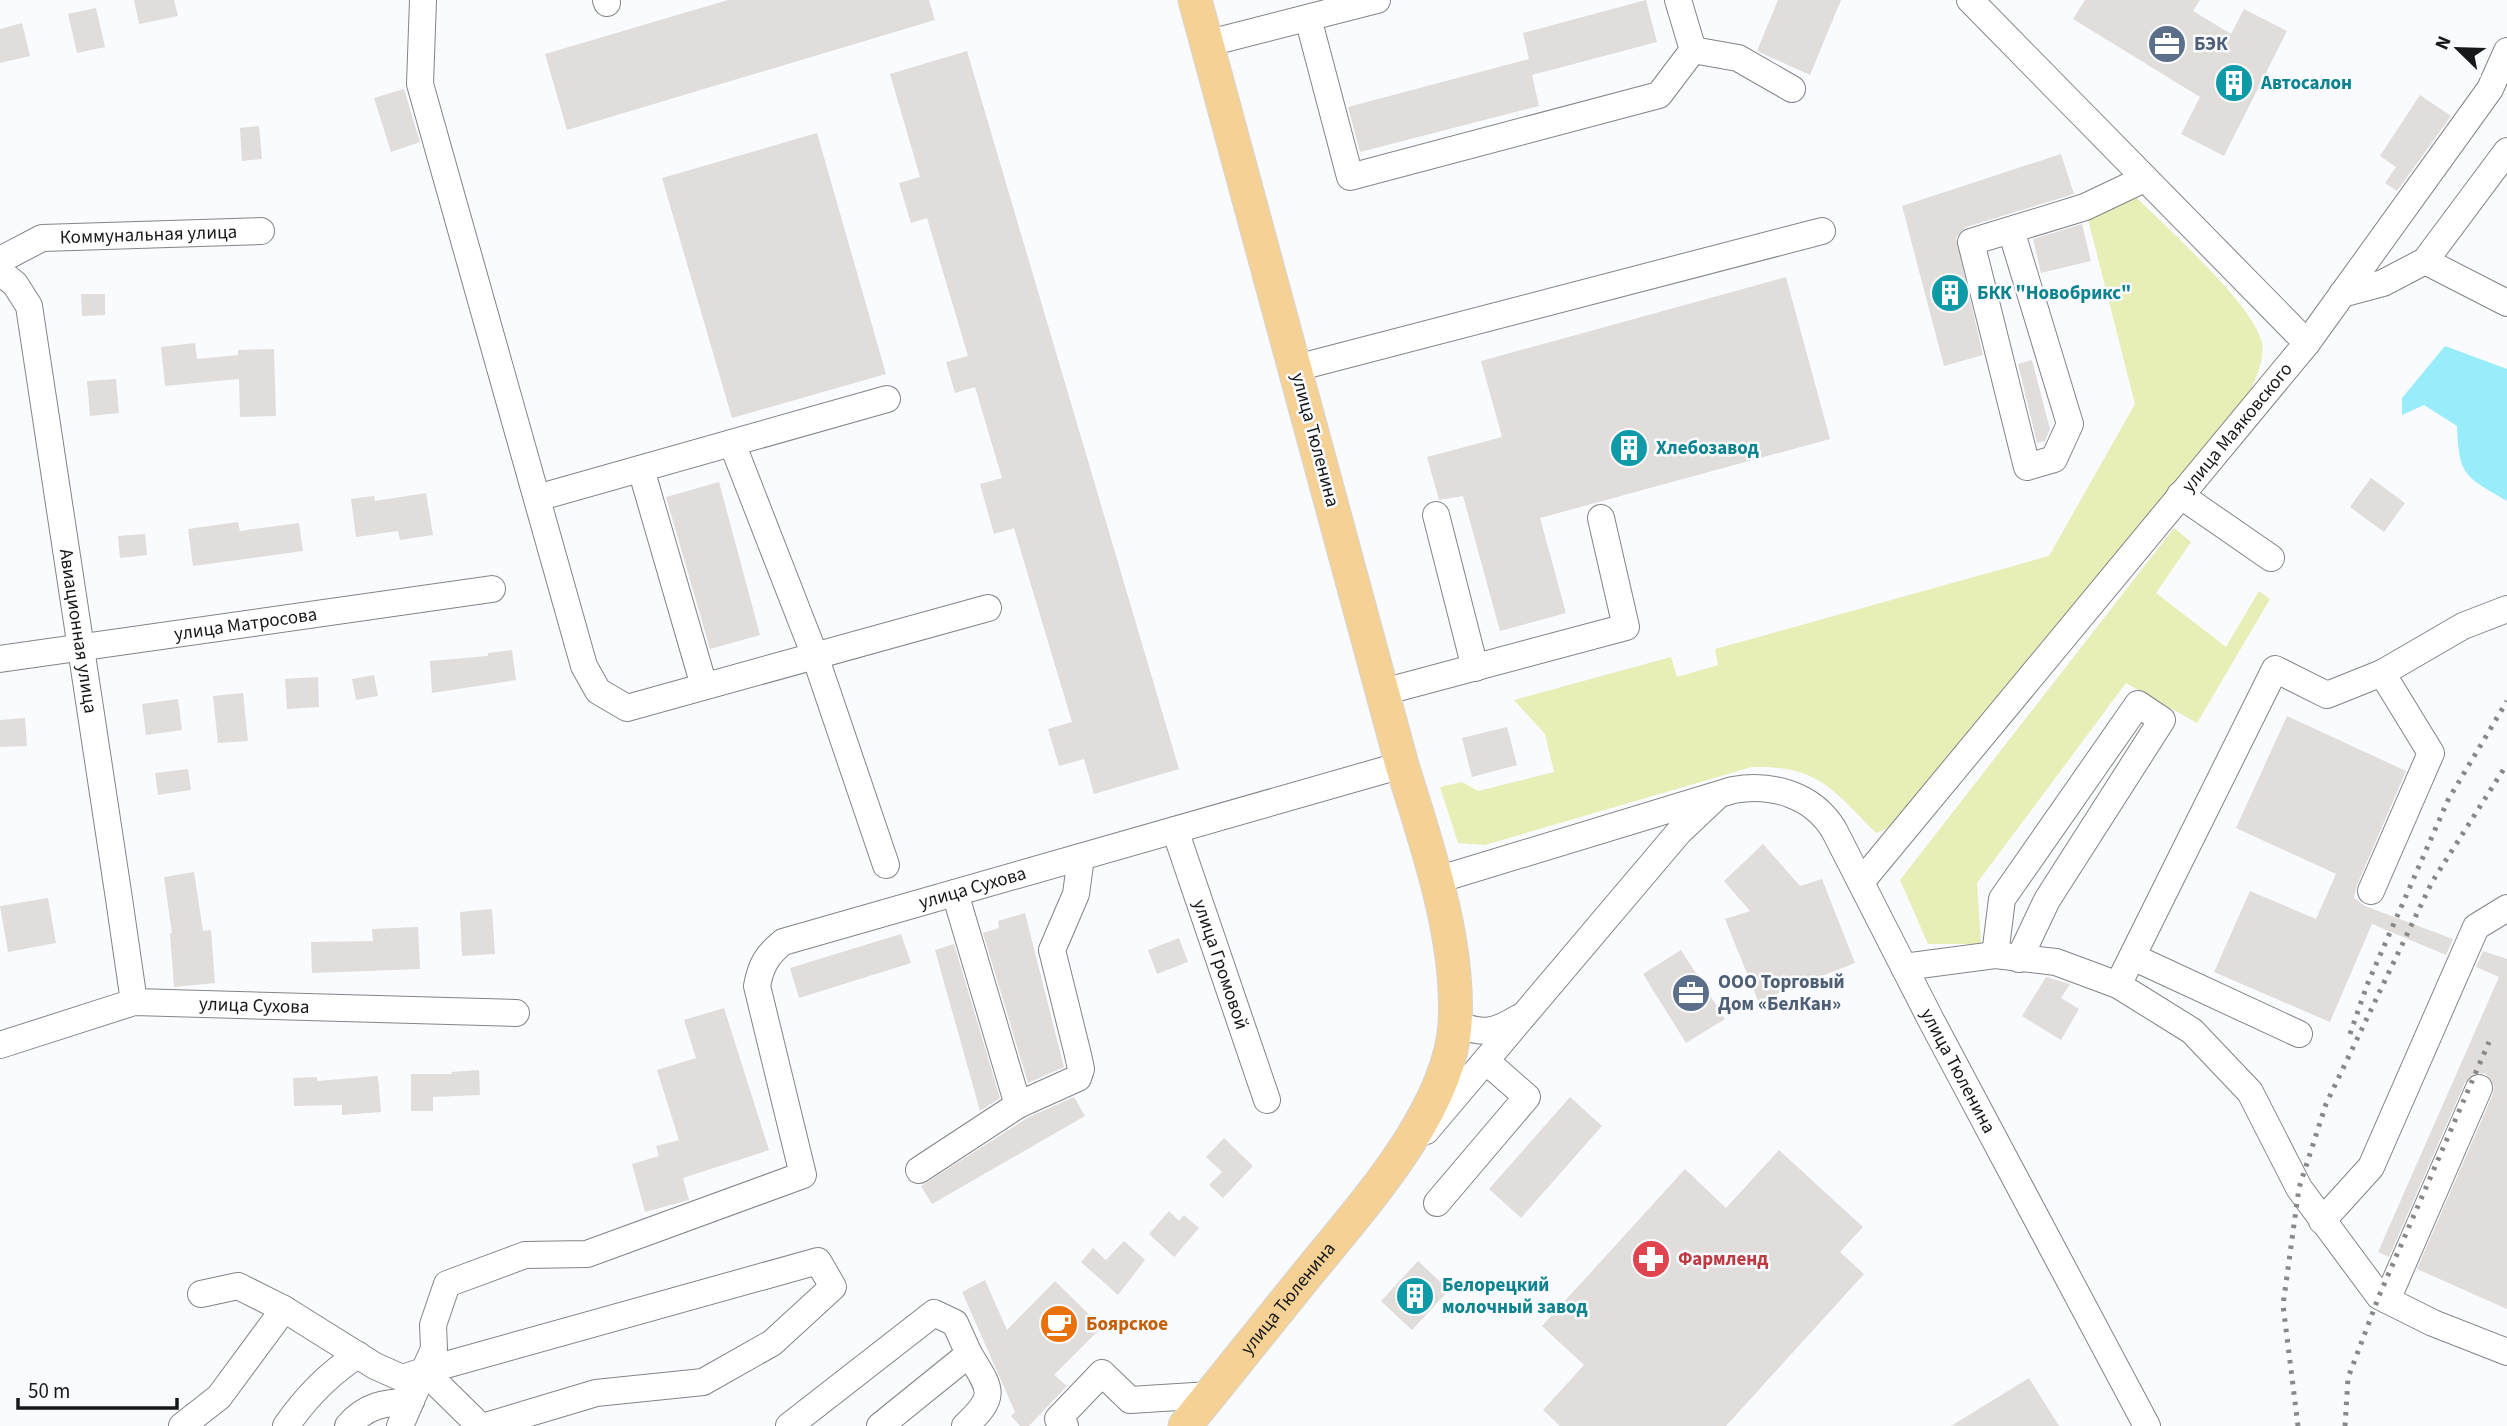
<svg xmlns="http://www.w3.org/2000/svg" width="2507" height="1426" font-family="'Source Sans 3',sans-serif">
<rect width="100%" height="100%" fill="#f9fbfe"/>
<!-- green -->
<g fill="#e7eeb6">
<path d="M2133 194C2164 226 2253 303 2262 343 2265 360 2255 380 2249 394L1900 823 1876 833C1833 790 1818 765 1752 767L1485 845 1458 843 1440 787 1462 782 1478 791 1554 772 1545 734 1514 700 1671 657 1677 677 1718 665 1715 649 2049 556 2135 404 2087 215Z"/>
<path d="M2174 528 2191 542 2156 593 2226 647 2259 591 2270 599 2197 723 2126 683 1977 883 1981 944H1928L1900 880Z"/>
</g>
<!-- water -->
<path fill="#99edfa" d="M2445 346 2507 369V501C2465 476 2459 477 2457 426L2424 405 2402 415V398Z"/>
<!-- building -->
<g fill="#e1dddb">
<path d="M134 0H174L178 16 139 24Z"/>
<path d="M728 0H929L935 20 567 130 545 54Z"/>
<path d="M1646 0 1657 42 1532 75 1539 106 1360 152 1348 107 1529 59 1523 33Z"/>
<path d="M1778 0H1841L1810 75 1757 51Z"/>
<path d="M2085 0H2200L2193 11 2231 34 2244 9 2287 31 2224 156 2181 134 2200 97 2073 19Z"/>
<path d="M96 8 105 47 77 53 68 14Z"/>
<path d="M22 23 30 56 0 63V29Z"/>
<path d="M967 51 1179 769 1094 794 1084 759 1059 766 1048 729 1072 722 1014 528 994 534 980 484 1002 478 975 387 955 393 946 362 968 356 927 218 911 223 899 183 920 177 890 74Z"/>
<path d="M404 89 420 142 391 152 374 98Z"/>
<path d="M2420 95 2451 116 2397 191 2385 183 2396 167 2380 156Z"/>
<path d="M259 126 262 159 242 161 240 128Z"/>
<path d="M817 133 886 374 732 418 662 178Z"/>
<path d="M2061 154 2074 194 1966 227 1956 237 1983 355 1944 366 1902 206Z"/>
<path d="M2082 224 2091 261 2041 273 2033 239Z"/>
<path d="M1786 277 1830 439 1540 518 1566 613 1500 631 1463 496 1439 500 1427 457 1502 437 1481 361Z"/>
<path d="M81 294H105V315L82 316Z"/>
<path d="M195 343 197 359 238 355V350L274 349 276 416 240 417 239 379 165 386 161 347Z"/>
<path d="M2032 360 2050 429 2045 441 2037 443 2018 364Z"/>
<path d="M116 379 119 413 90 416 87 381Z"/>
<path d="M2371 478 2405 503 2384 532 2350 507Z"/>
<path d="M719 482 760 635 710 649 666 497Z"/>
<path d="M426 493 433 535 400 540 398 531 356 537 351 499 374 496 375 501Z"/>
<path d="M238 522 240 531 299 523 303 551 193 566 188 529Z"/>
<path d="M145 534 147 555 120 558 118 536Z"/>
<path d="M512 650 516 680 432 693 430 661 488 656V653Z"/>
<path d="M374 675 378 696 356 700 352 679Z"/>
<path d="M318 677 319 707 287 709 285 679Z"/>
<path d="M243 693 248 741 218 743 213 696Z"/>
<path d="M178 699 182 730 146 735 142 704Z"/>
<path d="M2287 716 2406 771 2357 885 2354 898 2365 906 2453 939 2446 955 2372 924 2330 1022 2214 972 2250 891 2316 919 2336 874 2236 828Z"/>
<path d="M25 718 27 746 0 747V720Z"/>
<path d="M1507 727 1517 765 1472 777 1462 738Z"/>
<path d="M188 769 191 790 158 795 155 773Z"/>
<path d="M1763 844 1800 886 1822 879 1855 963 1758 1001 1725 919 1750 911 1724 881Z"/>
<path d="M194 872 203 931 211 930 215 983 174 987 170 933H172L164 877Z"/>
<path d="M48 898 56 943 8 952 0 906Z"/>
<path d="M492 909 495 954 462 956 460 912Z"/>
<path d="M1025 913 1064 1067 1028 1083 983 933 999 928 998 921Z"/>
<path d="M418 927 420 969 312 973 311 942 373 941 372 929Z"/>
<path d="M901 934 911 963 799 998 790 968Z"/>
<path d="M1179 938 1188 962 1157 974 1148 950Z"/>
<path d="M954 944 1000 1098 980 1111 935 950Z"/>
<path d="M1681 950 1725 1019 1686 1043 1643 974Z"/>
<path d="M2483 951 2507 959V1309L2417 1269 2493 1094 2494 1086 2486 1074 2477 1073 2465 1082 2389 1257 2378 1252 2499 977 2476 967Z"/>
<path d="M2046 977 2070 984 2061 998 2079 1009 2061 1040 2022 1016Z"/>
<path d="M724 1008 769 1150 683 1178 689 1200 645 1212 632 1164 659 1156 656 1146 679 1140 657 1070 696 1058 684 1020Z"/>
<path d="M479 1070 480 1095 433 1097V1111H411V1074H452L451 1072Z"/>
<path d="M378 1076 381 1112 342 1115V1105L294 1106 293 1078 317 1077V1081Z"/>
<path d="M1074 1097 1085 1116 932 1204 921 1186 1029 1117Z"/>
<path d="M1570 1097 1602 1126 1521 1218 1489 1189Z"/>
<path d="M1224 1138 1253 1166 1223 1198 1209 1185 1222 1172 1206 1157Z"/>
<path d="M1779 1150 1863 1227 1840 1252 1864 1274 1726 1426H1560L1543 1410 1584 1365 1542 1326 1685 1169 1726 1208Z"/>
<path d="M1169 1211 1179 1221 1184 1215 1199 1228 1174 1257 1149 1234Z"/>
<path d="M1124 1241 1145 1260 1118 1295 1081 1262 1093 1248 1106 1260Z"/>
<path d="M1418 1261 1449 1290 1412 1330 1381 1301Z"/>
<path d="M985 1280 1007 1330 1055 1281 1102 1327 1054 1375 1067 1386 1029 1426H1020L1011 1416 1015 1412 962 1292Z"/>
<path d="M2029 1378 2059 1426H1951Z"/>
</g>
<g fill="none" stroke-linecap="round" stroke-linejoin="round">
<defs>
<g id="minor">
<path d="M423 0 420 84 584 666 598 691 627 708 988 608"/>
<path d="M606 0 607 3"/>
<path d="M1678 0 1693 50 1738 58 1792 89"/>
<path d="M1970 0 2307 343"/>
<path d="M1308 18 1350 177 1659 95 1693 50"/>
<path d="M1209 43 1377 0"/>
<path d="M2011 230 2070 424 2054 459 2027 467 1971 242 2085 207 2144 179"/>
<path id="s1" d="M0 260 42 238 261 231"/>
<path d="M2425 261 2507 303"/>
<path id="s2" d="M0 272 15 284 29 306C63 539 101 770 134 1002"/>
<path d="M2342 294 2383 283 2425 261 2507 151"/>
<path d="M1296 368 1822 231"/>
<path d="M732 443 815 656 886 865"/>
<path d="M641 469 704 686"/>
<path d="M2180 495 2271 558"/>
<path d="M537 498 887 399"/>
<path d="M1436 515 1475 668"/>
<path id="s3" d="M0 659 492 589"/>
<path d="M2382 673 2463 626 2507 609"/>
<path d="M1383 692 1626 627 1601 518"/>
<path id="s4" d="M1175 830 1267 1100"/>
<path id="s5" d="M1437 880 1733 790C1772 783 1813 795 1834 830L1931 1020 2147 1426"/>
<path id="s6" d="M1861 882 2307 343 2490 89 2507 51"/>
<path d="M955 893 1018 1105"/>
<path d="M1995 955 2002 899 2138 704 2162 720 2047 900 2019 959"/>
<path d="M2133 957 2299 1034"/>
<path d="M1904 967 1995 955 2056 962 2118 985 2192 1031 2250 1092 2299 1188 2379 1296 2433 1323 2507 1352"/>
<path d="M2118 985 2275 669 2327 695 2382 673 2431 753 2371 891"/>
<path d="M1455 1023C1481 1035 1494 1033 1518 1018"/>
<path id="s7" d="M0 1045 134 1002 516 1013"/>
<path d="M1426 1131 1679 832 1715 798"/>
<path d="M919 1170 1018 1105 1078 1078 1081 1069 1078 1055 1052 950 1076 894 1081 857"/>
<path d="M1437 1203 1527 1097 1486 1061"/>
<path d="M2322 1221 2371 1167 2476 927 2507 908"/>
<path id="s8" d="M201 1294 238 1286 284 1309 375 1366 402 1378 424 1371 434 1349 433 1325 447 1284 525 1255 587 1254 803 1175 757 986C761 965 767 955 783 942L1402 765"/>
<path d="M2387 1300 2479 1088"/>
<path d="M424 1371 818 1261 833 1287 772 1343 703 1382 596 1393 486 1426"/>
<path d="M424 1371 480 1426"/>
<path d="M182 1426 219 1397 284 1309"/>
<path d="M286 1426C306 1397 328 1374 358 1355"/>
<path d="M348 1426C366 1405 384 1403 411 1401"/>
<path d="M400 1426 416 1389"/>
<path d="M789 1426 934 1313 955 1323 969 1354 880 1426"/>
<path d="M965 1426C998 1395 991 1390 969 1354"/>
<path d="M1065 1426 1058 1419 1102 1373 1130 1400 1210 1395"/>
</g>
<g id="major">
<path id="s9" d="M1185 1426C1225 1376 1265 1327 1305 1277 1359 1210 1449 1113 1455 1024 1460 939 1427 846 1402 765L1195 0"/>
</g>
</defs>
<!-- minor casing -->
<use href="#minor" stroke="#828487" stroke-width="28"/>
<!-- major casing -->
<use href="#major" stroke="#d5d5d6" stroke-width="35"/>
<!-- minor -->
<use href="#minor" stroke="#fff" stroke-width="26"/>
<!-- major -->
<use href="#major" stroke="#f6d195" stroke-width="33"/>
<!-- rail -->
<g stroke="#86888a" stroke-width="5" stroke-dasharray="3.5 7" stroke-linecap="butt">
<path d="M2350 1034 2367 985 2448 800 2507 701"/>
<path d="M2298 1426 2283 1305 2299 1188 2326 1104 2432 882 2507 764"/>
<path d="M2345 1426 2348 1378 2379 1296 2489 1042"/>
</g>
</g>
<!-- icons -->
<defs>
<symbol id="office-disc" viewBox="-11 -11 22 22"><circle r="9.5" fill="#5c6f8a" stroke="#f9fbfe"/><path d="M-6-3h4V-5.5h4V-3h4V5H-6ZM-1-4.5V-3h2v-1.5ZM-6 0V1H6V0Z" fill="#fff"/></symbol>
<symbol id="building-disc" viewBox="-11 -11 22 22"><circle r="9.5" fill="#0f9aa8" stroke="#f9fbfe"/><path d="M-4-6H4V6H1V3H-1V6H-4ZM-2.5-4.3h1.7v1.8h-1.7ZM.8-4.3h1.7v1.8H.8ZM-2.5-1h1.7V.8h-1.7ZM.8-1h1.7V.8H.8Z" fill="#fff"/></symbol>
<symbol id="pharmacy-disc" viewBox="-11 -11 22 22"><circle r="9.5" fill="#e0444e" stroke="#f9fbfe"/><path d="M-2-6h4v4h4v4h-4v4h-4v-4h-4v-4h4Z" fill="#fff"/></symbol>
<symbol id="cafe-disc" viewBox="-11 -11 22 22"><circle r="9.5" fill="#e8710a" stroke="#f9fbfe"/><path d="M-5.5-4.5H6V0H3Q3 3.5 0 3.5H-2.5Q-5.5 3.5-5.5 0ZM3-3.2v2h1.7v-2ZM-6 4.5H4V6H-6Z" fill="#fff"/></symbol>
</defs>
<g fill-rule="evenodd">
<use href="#office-disc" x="2145" y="22" width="44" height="44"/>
<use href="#building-disc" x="2212" y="61" width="44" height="44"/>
<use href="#building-disc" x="1928" y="271" width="44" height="44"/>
<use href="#building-disc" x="1607" y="426" width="44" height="44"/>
<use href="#office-disc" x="1669" y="971" width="44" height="44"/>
<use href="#pharmacy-disc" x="1629" y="1237" width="44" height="44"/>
<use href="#building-disc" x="1393" y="1274" width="44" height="44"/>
<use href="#cafe-disc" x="1037" y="1302" width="44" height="44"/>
</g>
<g text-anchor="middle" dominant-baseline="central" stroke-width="5" stroke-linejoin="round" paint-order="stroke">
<!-- service labels -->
<g font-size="19" font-weight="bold" fill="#4e5e75" stroke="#f9fbfe" text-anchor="start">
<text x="2194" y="44">БЭК</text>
<text x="1718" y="982">ООО Торговый<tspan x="1718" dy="22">Дом «БелКан»</tspan></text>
</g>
<!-- culture labels -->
<g font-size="19" font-weight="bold" fill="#0d838f" stroke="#f9fbfe" text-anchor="start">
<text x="2261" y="83">Автосалон</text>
<text x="1977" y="293">БКК "Новобрикс"</text>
<text x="1656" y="448">Хлебозавод</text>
<text x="1442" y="1285">Белорецкий<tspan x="1442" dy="22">молочный завод</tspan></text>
</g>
<!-- street labels -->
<g font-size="19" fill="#171819" stroke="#f9fbfe">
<text stroke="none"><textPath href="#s1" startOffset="154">Коммунальная улица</textPath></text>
<text stroke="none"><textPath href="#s6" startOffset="590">улица Маяковского</textPath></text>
<text transform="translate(1315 440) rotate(75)">улица Тюленина</text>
<text stroke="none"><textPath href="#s3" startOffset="248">улица Матросова</textPath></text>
<text stroke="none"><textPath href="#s2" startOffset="374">Авиационная улица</textPath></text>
<text stroke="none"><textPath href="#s8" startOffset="1160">улица Сухова</textPath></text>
<text stroke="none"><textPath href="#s4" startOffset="142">улица Громовой</textPath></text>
<text stroke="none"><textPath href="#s7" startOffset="261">улица Сухова</textPath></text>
<text stroke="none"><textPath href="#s5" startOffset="696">улица Тюленина</textPath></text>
<text stroke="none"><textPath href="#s9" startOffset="164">улица Тюленина</textPath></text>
</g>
<!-- health labels -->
<g font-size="19" font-weight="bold" fill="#be3a42" stroke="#f9fbfe" text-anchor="start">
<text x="1678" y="1259">Фармленд</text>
</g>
<!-- food labels -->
<g font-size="19" font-weight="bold" fill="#c56008" stroke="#f9fbfe" text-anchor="start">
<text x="1086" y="1324">Боярское</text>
</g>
</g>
<!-- north arrow -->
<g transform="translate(2458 49) rotate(293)" stroke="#f9fbfe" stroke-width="5" paint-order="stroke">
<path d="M0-5L12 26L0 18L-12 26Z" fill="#171819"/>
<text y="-10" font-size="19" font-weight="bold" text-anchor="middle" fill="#171819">N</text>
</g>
<!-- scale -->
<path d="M18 1398v10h159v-10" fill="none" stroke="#171819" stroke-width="3.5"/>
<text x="28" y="1398" font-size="21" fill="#171819" stroke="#f9fbfe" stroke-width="5" paint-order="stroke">50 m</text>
</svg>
